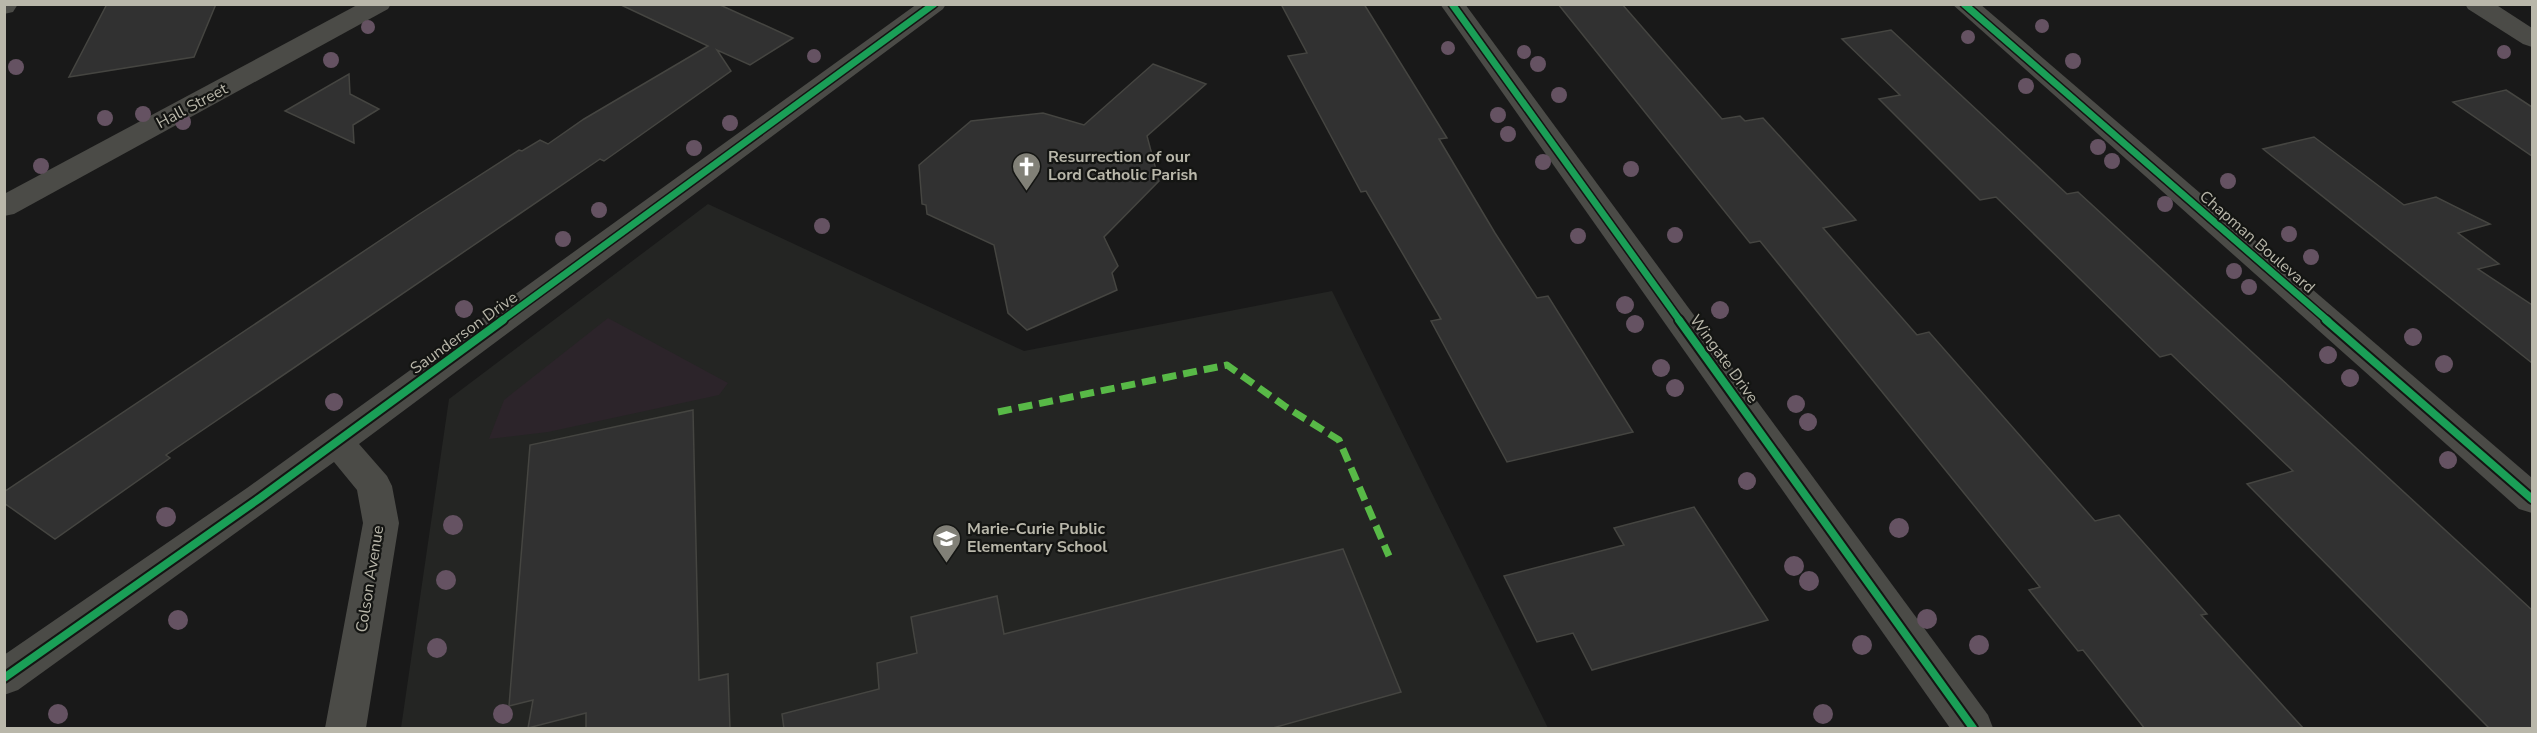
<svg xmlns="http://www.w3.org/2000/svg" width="2537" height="733" font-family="'Nunito Sans',sans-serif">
<rect width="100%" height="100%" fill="#191919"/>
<!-- built -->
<path fill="#242523" d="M708 204 1024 351 1332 291 1548 728H401L449 399Z"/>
<!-- green -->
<path fill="#2c242a" d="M608 318 728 383 719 395 548 432 489 439 504 400Z"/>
<!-- building -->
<g fill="#313131" stroke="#454541" stroke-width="1.5">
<path d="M107 4H216L194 57 69 77Z"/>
<path d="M619 4H718L793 38 750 65 717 50 731 71 604 161 600 159 166 455 170 458 55 539 4 503V492L418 215 519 150 522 151 540 140 548 144 584 119 708 46Z"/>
<path d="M1281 4H1364L1447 138 1439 139 1495 233 1537 298 1548 296 1633 432 1507 462 1431 321 1441 319 1366 191 1361 192 1288 56 1307 53Z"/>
<path d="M1558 4H1622L1722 119 1740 116 1745 121 1763 118 1856 220 1823 228 1917 335 1929 332 2095 521 2119 515 2207 614 2201 615 2304 729H2145L2083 650 2078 651 2029 590 2040 587 1760 241 1750 243Z"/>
<path d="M1891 30 2067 194 2078 192 2532 610V729H2490L2247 484 2293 471 2171 354 2160 357 1996 197 1980 200 1879 99 1900 95 1842 39Z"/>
<path d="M1153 64 1206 84 1147 136 1159 181 1104 237 1118 266 1112 273 1117 290 1027 330 1008 313 994 245 927 214 926 205 922 204 919 165 971 121 1043 113 1084 125Z"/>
<path d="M349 74 350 94 379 109 353 125 354 143 285 111Z"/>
<path d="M2506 90 2532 107V156L2453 102Z"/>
<path d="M2314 137 2404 205 2436 197 2490 224 2458 233 2499 264 2478 269 2532 305V363L2263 149Z"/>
<path d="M693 410 699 680 728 674 730 729H586V713L528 728 533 700 509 706 530 445Z"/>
<path d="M1694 507 1768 620 1592 670 1573 633 1537 642 1504 576 1624 545 1614 528Z"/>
<path d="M1343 549 1401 692 1269 729H784L782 714 879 689 877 663 917 653 911 617 997 596 1004 634Z"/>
</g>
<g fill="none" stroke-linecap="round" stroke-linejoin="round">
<!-- minor -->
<g fill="#4b4b47" fill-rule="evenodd">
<path d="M4 4H18L13 12 4 14Z"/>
<path d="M359 4H391L388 9 14 214 4 216V194Z"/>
<path d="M917 4H946L943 9 359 444 387 476 392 486 399 523 366 728H325L363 523 357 490 334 462 18 690 4 695V655L247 488Z"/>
<path d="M1440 4H1465L1988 715 1993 728H1950Z"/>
<path d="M1952 4H1980L2532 478V513L2519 509Z"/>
<path d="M2465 4H2495L2532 28V47L2523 44 2468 9Z"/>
</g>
<!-- quiet -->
<path stroke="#58b947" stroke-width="7" stroke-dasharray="14 7" stroke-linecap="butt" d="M998 412 1227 365 1286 407 1339 440 1389 556"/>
<defs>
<g id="cycleway-far1">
<path d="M1452 4 1680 321"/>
<path d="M1964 4 2328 321"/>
<path d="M501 321 934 4"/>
</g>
<g id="cycleway">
<path d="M1679 320 1973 728"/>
<path d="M2326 320 2532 499"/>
<path d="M4 678 260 498 503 320"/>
</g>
</defs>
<!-- cycleway-far1 casing -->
<use href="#cycleway-far1" stroke="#141513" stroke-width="10"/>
<!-- cycleway casing -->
<use href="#cycleway" stroke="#141513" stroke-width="12"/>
<!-- cycleway-far1 -->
<use href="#cycleway-far1" stroke="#1a9f57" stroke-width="7"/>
<!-- cycleway -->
<use href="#cycleway" stroke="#1a9f57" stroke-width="8"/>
</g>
<!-- trees -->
<g fill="#655262">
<circle cx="2042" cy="26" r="7"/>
<circle cx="368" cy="27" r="7"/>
<circle cx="1968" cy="37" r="7"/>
<circle cx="1448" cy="48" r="7"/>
<circle cx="1524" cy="52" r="7"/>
<circle cx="2504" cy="52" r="7"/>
<circle cx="814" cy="56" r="7"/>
<circle cx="331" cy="60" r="8"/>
<circle cx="2073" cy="61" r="8"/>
<circle cx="1538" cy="64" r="8"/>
<circle cx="16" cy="67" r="8"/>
<circle cx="2026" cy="86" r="8"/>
<circle cx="1559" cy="95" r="8"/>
<circle cx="143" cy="114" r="8"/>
<circle cx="1498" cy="115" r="8"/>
<circle cx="105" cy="118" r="8"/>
<circle cx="183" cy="122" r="8"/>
<circle cx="730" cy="123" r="8"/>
<circle cx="1508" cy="134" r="8"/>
<circle cx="2098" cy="147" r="8"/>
<circle cx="694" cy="148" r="8"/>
<circle cx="2112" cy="161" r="8"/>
<circle cx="1543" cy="162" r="8"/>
<circle cx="41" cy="166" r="8"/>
<circle cx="1631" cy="169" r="8"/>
<circle cx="2228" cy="181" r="8"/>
<circle cx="2165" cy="204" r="8"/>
<circle cx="599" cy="210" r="8"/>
<circle cx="822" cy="226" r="8"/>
<circle cx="2289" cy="234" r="8"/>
<circle cx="1675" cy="235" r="8"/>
<circle cx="1578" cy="236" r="8"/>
<circle cx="563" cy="239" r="8"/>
<circle cx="2311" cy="257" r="8"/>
<circle cx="2234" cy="271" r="8"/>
<circle cx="2249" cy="287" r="8"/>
<circle cx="1625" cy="305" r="9"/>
<circle cx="464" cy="309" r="9"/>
<circle cx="1720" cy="310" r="9"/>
<circle cx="1635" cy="324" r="9"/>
<circle cx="2413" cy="337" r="9"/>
<circle cx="2328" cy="355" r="9"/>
<circle cx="2444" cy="364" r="9"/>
<circle cx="1661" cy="368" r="9"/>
<circle cx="2350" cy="378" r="9"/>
<circle cx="1675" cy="388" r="9"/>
<circle cx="334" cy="402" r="9"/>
<circle cx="1796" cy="404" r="9"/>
<circle cx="1808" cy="422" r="9"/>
<circle cx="2448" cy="460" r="9"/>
<circle cx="1747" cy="481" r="9"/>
<circle cx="166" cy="517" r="10"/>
<circle cx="453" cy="525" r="10"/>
<circle cx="1899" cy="528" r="10"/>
<circle cx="1794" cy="566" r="10"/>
<circle cx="446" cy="580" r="10"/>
<circle cx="1809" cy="581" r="10"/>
<circle cx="1927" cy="619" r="10"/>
<circle cx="178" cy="620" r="10"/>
<circle cx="1862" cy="645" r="10"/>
<circle cx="1979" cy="645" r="10"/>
<circle cx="437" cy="648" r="10"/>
<circle cx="58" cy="714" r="10"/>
<circle cx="503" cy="714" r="10"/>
<circle cx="1823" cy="714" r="10"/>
</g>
<!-- icons -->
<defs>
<symbol id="church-pin" viewBox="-11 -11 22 30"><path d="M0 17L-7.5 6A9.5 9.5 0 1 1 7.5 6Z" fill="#818077" stroke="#141513"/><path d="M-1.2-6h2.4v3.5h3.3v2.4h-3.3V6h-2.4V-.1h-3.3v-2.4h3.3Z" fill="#fff"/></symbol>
<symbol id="school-pin" viewBox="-11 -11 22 30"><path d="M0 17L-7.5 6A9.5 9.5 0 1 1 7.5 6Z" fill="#818077" stroke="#141513"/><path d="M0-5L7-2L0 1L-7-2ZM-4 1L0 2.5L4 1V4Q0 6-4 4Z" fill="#fff"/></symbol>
</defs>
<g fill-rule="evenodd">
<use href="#church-pin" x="1010" y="150" width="33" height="45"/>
<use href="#school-pin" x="930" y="522" width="33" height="45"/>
</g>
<g text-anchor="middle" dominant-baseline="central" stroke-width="4.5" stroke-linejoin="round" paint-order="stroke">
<!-- street labels -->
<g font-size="16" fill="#b9b7aa" stroke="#141513">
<text transform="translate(192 106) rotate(-28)">Hall Street</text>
<text transform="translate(2257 242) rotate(41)">Chapman Boulevard</text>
<text transform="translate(464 333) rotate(-36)">Saunderson Drive</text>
<text transform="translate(1724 359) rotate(54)">Wingate Drive</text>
<text transform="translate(370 579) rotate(-81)">Colson Avenue</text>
</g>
<!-- poi labels -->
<g font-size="16" font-weight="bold" fill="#b9b7aa" stroke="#141513" text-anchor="start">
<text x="1048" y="157">Resurrection of our<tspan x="1048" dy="18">Lord Catholic Parish</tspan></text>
<text x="967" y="529">Marie-Curie Public<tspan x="967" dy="18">Elementary School</tspan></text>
</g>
</g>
<!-- border -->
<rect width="2537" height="733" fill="none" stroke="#b9b7aa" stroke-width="12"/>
</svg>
